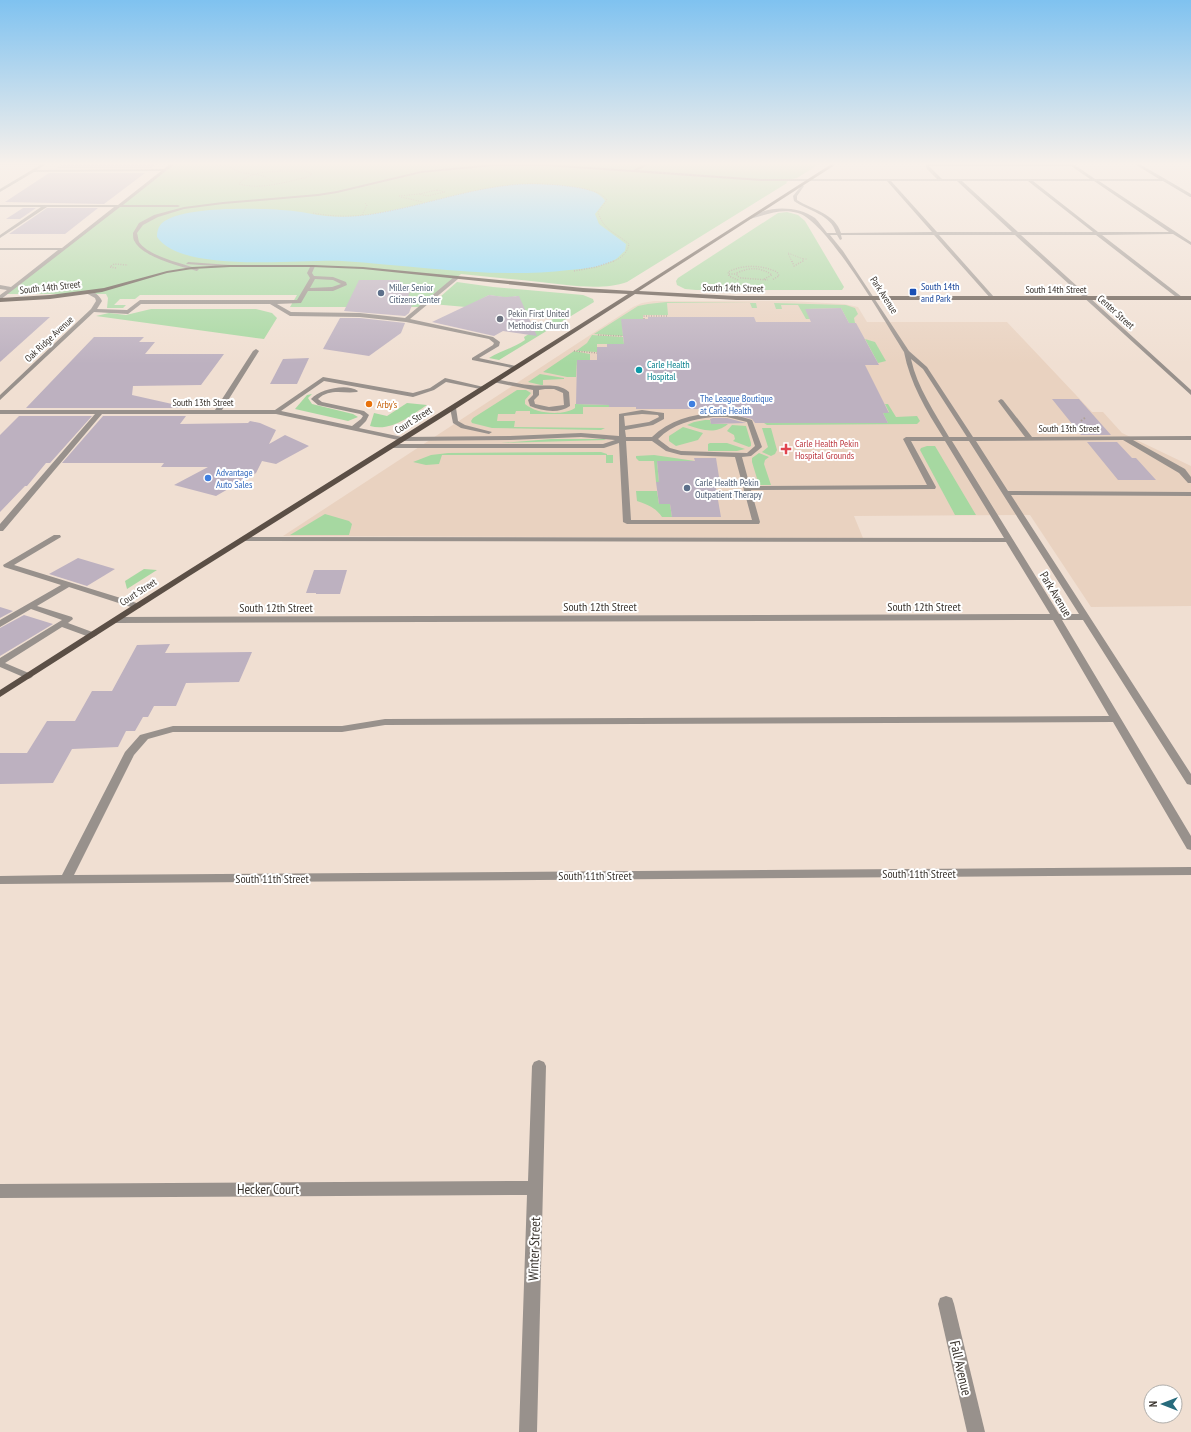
<svg xmlns="http://www.w3.org/2000/svg" width="1191" height="1432" font-family="'PT Sans Narrow',sans-serif">
<rect width="100%" height="100%" fill="#f0dfd2"/>
<!-- built -->
<path fill="#e9d2c0" d="M654 301H790L844 304 858 307 867 322H1007L1092 412H1103L1122 433 1191 466V606L1091 607 1030 515 854 516 863 538 283 536 633 307 642 303Z"/>
<!-- green -->
<g fill="#a6d8a1">
<path d="M174 163H821L797 178 792 179 786 182 787 183 627 282C602 291 568 285 540 282 514 279 487 277 461 274L422 307H290L297 295H140L135 299H120L114 305H126L123 308H107L108 298 106 294H5Z"/>
<path d="M787 212 798 215 805 221 844 287 842 290H696L685 289 677 285 676 281 678 278 778 213Z"/>
<path d="M457 282 493 287 583 295 593 299 594 302 499 360 489 358C501 351 513 348 525 340L524 337 553 319 500 310 520 299 516 296 509 298 489 295 466 307 432 304Z"/>
<path d="M666 302 756 303 757 308H752L750 303H667L668 315H643V319H622L623 336 594 334 638 306 648 304Z"/>
<path d="M774 303 846 305 855 308 858 314 854 318 855 323H849L841 308 806 309 809 316 814 319H806L798 305H781L782 309H776Z"/>
<path d="M151 309H256L272 313 277 318 264 339 96 316 109 313 126 315Z"/>
<path d="M592 335 623 337 624 344H597V352L576 351 587 343Z"/>
<path d="M865 339 875 342 886 361 878 363Z"/>
<path d="M574 351 590 354V360H577L576 377H567L543 372Z"/>
<path d="M540 374 564 378V379L543 380V385H541L528 382Z"/>
<path d="M517 390H526L531 393 525 400V404C536 414 563 416 575 408V404L609 405V407H583V414H530V411H516L515 414H498L497 421H515L514 427 605 428 601 430 492 428 472 423 471 421 473 418Z"/>
<path d="M312 394 308 398 312 404 353 414 358 417 348 421 295 409 307 395Z"/>
<path d="M407 403 427 405C410 416 391 432 370 426L374 413 387 416Z"/>
<path d="M885 404H888L896 417 917 416 920 421 917 424 767 425 764 423 760 408 765 423H888L883 413 889 412Z"/>
<path d="M705 420H710L711 424H728C715 435 702 430 687 425L694 422Z"/>
<path d="M732 425 746 426 751 443V446L749 447 733 441 735 439 734 435 727 431Z"/>
<path d="M683 427 703 433 698 440 676 446 669 441V436Z"/>
<path d="M762 428H771L777 450 775 454 771 456 762 452 768 447Z"/>
<path d="M551 439H604L606 440 501 443Z"/>
<path d="M710 443H727L745 449 737 451H708V444Z"/>
<path d="M927 446H935L976 515H955L920 450 921 448Z"/>
<path d="M601 452 607 454V455H613V463H606V455H442L439 464 426 465 413 462 431 455 448 453Z"/>
<path d="M759 453 769 457 765 460 764 464 771 485H759L752 462V458Z"/>
<path d="M654 455 695 461H657L659 482H656L654 461H639L636 458V456Z"/>
<path d="M636 491H657L659 504H670L672 517H662C656 508 647 504 637 501Z"/>
<path d="M325 514 349 521 352 524 349 535H290Z"/>
<path d="M144 569 157 570 127 589 125 581Z"/>
</g>
<!-- water -->
<path fill="#83d8fc" d="M520 184C538 184 597 183 605 201L595 214 599 224 626 244 625 251C622 253 619 257 616 259 603 267 584 269 569 270 493 279 418 266 342 261 301 259 182 274 157 237 157 232 158 227 162 223 183 205 265 208 293 211 304 212 315 215 326 216 354 219 380 213 407 207 444 198 482 187 520 184Z"/>
<!-- building -->
<g fill="#bdb1c0">
<path d="M66 163 103 164H156L151 168H57Z"/>
<path d="M49 173H145L104 204 5 202Z"/>
<path d="M23 208H36L20 219H6Z"/>
<path d="M47 208H98L65 234H9Z"/>
<path d="M359 280H400L397 289H411L408 297H415L409 313 405 316 344 311Z"/>
<path d="M489 295 505 297 519 296 537 336 503 331 494 336 432 322Z"/>
<path d="M841 308 849 323H856L879 365H865L889 413H883L888 423H755L752 419 726 413 708 412 707 409H636V407H609V405L576 404 577 360H597V347H607V344H624L621 319H648V317H754L756 322H811L805 309Z"/>
<path d="M0 317H50L0 362Z"/>
<path d="M340 318H360L405 323 401 333 369 356 323 349Z"/>
<path d="M94 337H144L139 342H155L145 354H224L201 385 133 386 132 395 190 408H26Z"/>
<path d="M309 358 297 384H270L283 359Z"/>
<path d="M1052 399H1079L1111 435H1081Z"/>
<path d="M19 416H92L50 463H46L27 486H25L0 512V435Z"/>
<path d="M103 416H186L180 424 248 423 250 421 260 423 276 430 269 444 285 435 309 446 276 464 262 461 256 473 216 496 174 485 208 467H161L164 463H62Z"/>
<path d="M713 418H727L746 423 711 424 710 419Z"/>
<path d="M1087 442H1117L1132 458H1136L1156 480H1118Z"/>
<path d="M694 458H716L720 483H715L721 517H672L670 504H659L656 482H659L657 461H695Z"/>
<path d="M78 558 115 569 87 586 49 574Z"/>
<path d="M314 570H347L340 594H316V593H306Z"/>
<path d="M0 607 13 611 0 618Z"/>
<path d="M24 615 53 624 0 656V628Z"/>
<path d="M170 644 165 653 252 652 239 682 186 683 176 706H154L148 717H143L135 731H126L118 747 72 749 53 783 0 784V753H27L47 721H75L92 691H112L137 645Z"/>
</g>
<g fill="none" stroke-linecap="round" stroke-linejoin="round">
<!-- path-far2 -->
<g stroke="#aea197" stroke-width="1" stroke-dasharray="1 1.5" stroke-linecap="butt">
<path d="M206 164H211"/>
<path d="M210 164 227 166 239 172 264 176 273 182"/>
<path d="M284 171H306L312 174 308 177C285 182 262 190 239 184 250 171 268 172 284 171Z"/>
<path d="M437 190 445 192 427 196 419 194Z"/>
<path d="M399 196 419 194"/>
<path d="M401 197 423 202"/>
<path d="M313 213C333 217 353 217 373 214 424 206 474 186 525 184 542 183 558 185 574 187 585 189 599 190 607 200L598 212C604 231 615 232 629 244 627 254 621 258 612 262"/>
<path d="M362 215 367 205 365 203"/>
<path d="M803 259H808"/>
<path d="M792 262 788 253 803 259V262"/>
</g>
<!-- path-far1 -->
<g stroke="#aea197" stroke-width="1.5" stroke-dasharray="1 1.5" stroke-linecap="butt">
<path d="M792 261 794 266 803 261"/>
<path d="M116 268 110 267 114 264 128 265"/>
<path d="M574 271 596 267 614 261"/>
<path d="M729 274H737"/>
<path d="M764 279 772 275C761 267 749 267 737 273V276L741 278 768 280"/>
<path d="M738 280 729 276 728 272C744 264 761 265 777 272L779 276 772 280"/>
<path d="M644 319V316H668"/>
<path d="M598 335 623 336"/>
<path d="M574 351 597 353"/>
</g>
<!-- path -->
<path stroke="#aea197" stroke-width="2" stroke-dasharray="1.5 2" stroke-linecap="butt" d="M1081 421 1086 417"/>
<!-- minor -->
<g fill="#98918c" fill-rule="evenodd">
<path d="M0 163H48L37 170 164 169 171 163H176L123 205H178L180 206 178 207H120L0 300V295L7 290 0 289V285L11 287 58 250H0V248H62L114 207H47L0 238V235L41 207H0V205H118L161 171 34 172 0 192V189L40 165H0Z"/>
<path d="M647 163H652L638 170 761 179H937L927 169 925 164 1072 163 1095 179H1159L1133 163H1138L1191 194V197H1190L1163 181H1099L1191 242V245L1173 234 1102 235 1182 297 1183 298 1180 300 1096 235H1021L1191 390V395L1015 235H939L994 297V299L992 300 934 235H841L842 239 840 240 837 235H830L843 251 909 351 927 367 973 437H1025L998 401 1001 399 1003 400 1032 437 1191 436V440H1133L1185 469 1191 477V483H1188L1179 473 1123 440 976 441 1008 491 1191 492V496L1011 495 1191 774V785L1187 784 1083 620H1062L1191 836V850L1187 849 1113 722 385 725 342 732H173L148 739 134 755 74 875 1191 867V875L0 884V876L62 875 125 752 140 735 173 726H342L385 719 1109 716 1053 620 116 623 112 620 116 617 1050 614 1006 542 243 541 239 539 243 537 1004 538 945 441H911L936 487 935 489 751 490 760 522 759 524H627L623 522 619 443 604 448H393L390 446 393 444H603L615 440 581 437 510 440 403 441 276 414H102L3 531H0V524L95 414H0V410H215L253 351 256 349 259 351 222 410H275L323 377 413 393 430 388 445 378 488 388 485 390 446 382 434 390 413 397 324 381 281 411 352 426 361 419 363 416 360 414 318 405 311 399C320 389 347 383 358 391L357 392C343 394 330 388 318 399L322 402 364 411 369 415 366 421 359 428 402 437 510 436 581 433 619 436V414L642 410 664 413V419L653 425 625 430 626 437H652C678 412 719 408 752 420L762 447 751 456 742 457 750 486 927 485 903 439 906 437H943C926 410 910 383 904 352 885 322 827 221 798 213 781 208 765 215 750 219L748 218C767 206 796 205 815 218 819 222 823 228 827 233H836C831 214 808 211 794 201L793 196 802 185 804 186 797 196V200C812 210 835 213 841 233L932 232 887 181H761L545 166H494L421 173 337 193 318 196 223 204 184 209 158 217 143 225 137 233C138 236 138 239 139 242 148 256 183 264 199 269L197 271C181 267 143 257 135 242 133 240 133 236 133 233L139 223 154 215 184 207 223 202 318 194 337 191 421 171 494 164H545L633 170ZM929 166H1071L1090 179H942ZM891 181H957L1012 232H937ZM962 181H1028L1093 232H1018ZM1033 181H1094L1169 232H1098ZM911 359 923 369 967 437H949C935 413 917 387 911 359ZM642 414 658 415 659 417 649 422 625 426 624 416ZM713 417H727L747 422 755 446 747 453 681 451 670 448 658 439C673 424 692 419 713 417ZM626 441H652L666 451 681 455 735 457 752 520H631ZM952 441H969L1079 614H1059Z"/>
<path d="M188 262 230 265 232 266 230 267 186 264Z"/>
<path d="M311 265 315 266 312 273 314 276 333 277 346 282 347 285 333 291H308L301 303 277 304 291 312 360 313 405 318 454 277H458V279L410 319 493 337 500 342 499 346 479 358 520 367 517 369 472 360V358L493 345 494 343 489 339 406 322 360 317 290 316 270 304H141L128 314 94 312 0 400V395L91 309 96 301 95 298 86 293V291C93 290 99 295 102 301L97 309 127 310 140 300H297L310 278 307 273ZM315 279 333 280 341 284 332 287 310 288Z"/>
<path d="M495 379C507 381 518 384 530 385 543 387 558 382 569 392L570 406C559 414 542 411 530 406L528 400 533 395V390L493 382V380ZM545 389H554L563 393 564 405 549 407 535 404 534 400 539 395V390Z"/>
<path d="M453 406 456 408 458 421 465 425 492 432 489 434 461 428 453 423 450 408Z"/>
<path d="M54 535H60L61 537 14 565 140 604 141 606 140 608H134L69 587 37 606 72 617 73 619 68 623 95 633 97 635 92 638 62 627 5 663 31 674 33 676 31 678 28 679 0 667V658L62 620 31 609 0 627V620L61 585 4 567 3 565Z"/>
<path d="M539 1060 544 1062 546 1066 537 1432H519L527 1195 0 1198V1184L528 1181 532 1066 534 1062Z"/>
<path d="M946 1296 952 1298 954 1304 985 1432H967L938 1304 940 1298Z"/>
</g>
<!-- major -->
<path fill="#5b4f46" fill-rule="evenodd" d="M833 163H838L639 291 736 296H1191V300H736L635 294 457 408 191 575 0 697V690C208 556 419 427 628 294L583 292 363 269 313 267H230L192 269 167 273 102 292 50 299 0 302V298L50 295 104 288 167 271 192 267 230 265H313L363 267 583 288 633 291Z"/>
</g>
<!-- sky -->
<linearGradient id="sky" x2="0" y2="1"><stop stop-color="#7fc2f0"/><stop offset="0.45" stop-color="#f8f1eb"/><stop offset="1" stop-color="#f8f1eb" stop-opacity="0"/></linearGradient>
<rect width="1191" height="364" fill="url(#sky)"/>
<!-- markers -->
<rect fill="#1a4fb4" stroke="#fff" stroke-width="1.5" x="909" y="288" width="8" height="8" rx="2"/>
<g fill="#5c6f8a" stroke="#fff" stroke-width="1.5">
<circle cx="381" cy="293" r="4"/>
<circle cx="687" cy="488" r="4"/>
</g>
<circle fill="#6b7280" stroke="#fff" stroke-width="1.5" cx="500" cy="319" r="4"/>
<circle fill="#0f9aa8" stroke="#fff" stroke-width="1.5" cx="639" cy="370" r="4"/>
<circle fill="#e8710a" stroke="#fff" stroke-width="1.5" cx="369" cy="404" r="4"/>
<g fill="#3f7fe0" stroke="#fff" stroke-width="1.5">
<circle cx="692" cy="404" r="4"/>
<circle cx="208" cy="478" r="4"/>
</g>
<path fill="#e0444e" stroke="#fff" stroke-width="1.5" d="M784 443h4v4h4v4h-4v4h-4v-4h-4v-4h4z"/>
<g text-anchor="middle" dominant-baseline="central" stroke-width="4" stroke-linejoin="round" paint-order="stroke">
<!-- far-transit labels -->
<g font-size="10" fill="#164399" stroke="#fff" text-anchor="start">
<text x="921" y="286">South 14th<tspan x="921" dy="12">and Park</tspan></text>
</g>
<!-- far-street labels -->
<g font-size="10" fill="#3a342e" stroke="#fff">
<text transform="translate(50 287) rotate(-6)">South 14th Street</text>
<text transform="translate(733 288) rotate(1)">South 14th Street</text>
<text x="1056" y="289">South 14th Street</text>
<text transform="translate(884 295) rotate(57)">Park Avenue</text>
<text transform="translate(1116 312) rotate(42)">Center Street</text>
<text transform="translate(49 339) rotate(-43)">Oak Ridge Avenue</text>
<text x="203" y="402">South 13th Street</text>
<text transform="translate(413 420) rotate(-32)">Court Street</text>
<text x="1069" y="428">South 13th Street</text>
<text transform="translate(138 592) rotate(-33)">Court Street</text>
</g>
<!-- far-service labels -->
<g font-size="10" fill="#4e5e75" stroke="#fff" text-anchor="start">
<text x="389" y="287">Miller Senior<tspan x="389" dy="12">Citizens Center</tspan></text>
<text x="695" y="482">Carle Health Pekin<tspan x="695" dy="12">Outpatient Therapy</tspan></text>
</g>
<!-- far-worship labels -->
<g font-size="10" fill="#5b616d" stroke="#fff" text-anchor="start">
<text x="508" y="313">Pekin First United<tspan x="508" dy="12">Methodist Church</tspan></text>
</g>
<!-- far-culture labels -->
<g font-size="10" fill="#0d838f" stroke="#fff" text-anchor="start">
<text x="647" y="364">Carle Health<tspan x="647" dy="12">Hospital</tspan></text>
</g>
<!-- far-shop labels -->
<g font-size="10" fill="#366cbe" stroke="#fff" text-anchor="start">
<text x="700" y="398">The League Boutique<tspan x="700" dy="12">at Carle Health</tspan></text>
<text x="216" y="472">Advantage<tspan x="216" dy="12">Auto Sales</tspan></text>
</g>
<!-- far-food labels -->
<g font-size="10" fill="#c56008" stroke="#fff" text-anchor="start">
<text x="377" y="404">Arby's</text>
</g>
<!-- far-health labels -->
<g font-size="10" fill="#be3a42" stroke="#fff" text-anchor="start">
<text x="795" y="443">Carle Health Pekin<tspan x="795" dy="12">Hospital Grounds</tspan></text>
</g>
<!-- street labels -->
<g font-size="12" fill="#3a342e" stroke="#fff">
<text transform="translate(1056 594) rotate(59)">Park Avenue</text>
<text x="600" y="606">South 12th Street</text>
<text x="924" y="606">South 12th Street</text>
<text x="276" y="607">South 12th Street</text>
<text x="919" y="873">South 11th Street</text>
<text x="595" y="875">South 11th Street</text>
<text x="272" y="878">South 11th Street</text>
</g>
<!-- near-street labels -->
<g font-size="14" fill="#3a342e" stroke="#fff">
<text x="268" y="1189">Hecker Court</text>
<text transform="translate(534 1249) rotate(-88)">Winter Street</text>
<text transform="translate(961 1368) rotate(77)">Fall Avenue</text>
</g>
</g>
<!-- north arrow -->
<g transform="translate(1163 1404) rotate(270)"><circle r="19" fill="#ffffff" stroke="#b0aeab"/>
<path d="M0-3L7 15L0 10L-7 15Z" fill="#276b7c"/>
<text y="-6" font-size="11" font-weight="bold" text-anchor="middle" fill="#3a342e">N</text>
</g>
</svg>
